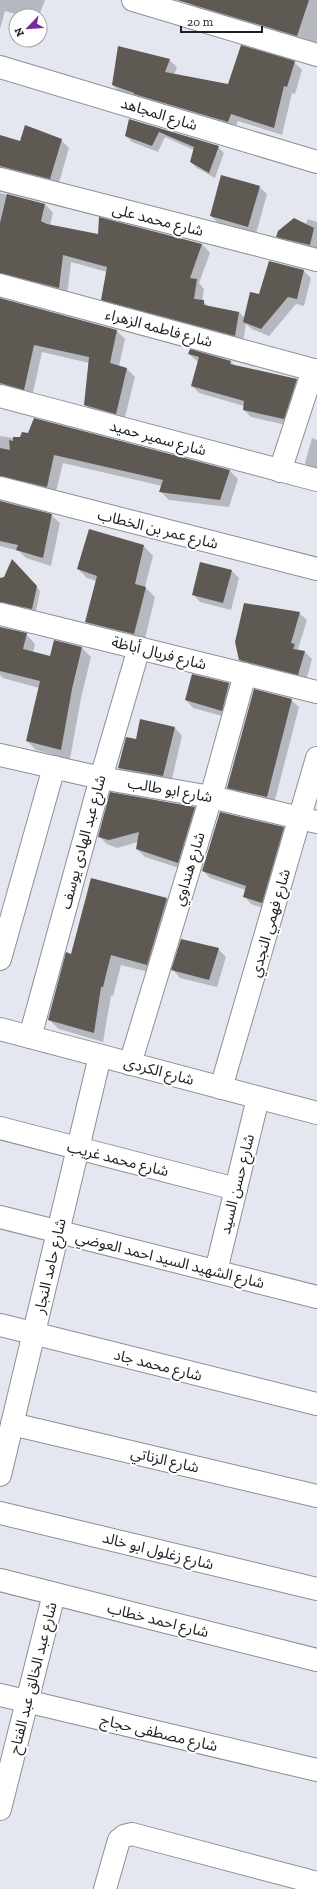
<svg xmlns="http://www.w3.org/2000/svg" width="317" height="1889" font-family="'Zilla Slab','Noto Sans Arabic',serif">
<rect width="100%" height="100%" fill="#e4e7f0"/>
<!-- shadow -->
<g fill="#0003">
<path d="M0 0H45L39 16H22L5 11 0 29Z"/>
<path d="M189 0H317V46L197 11 189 3Z"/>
<path d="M169 60 177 67 174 75 229 85 294 62 302 70 295 94 292 93 282 135 238 121 235 129 120 93 113 85Z"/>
<path d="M129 120 218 147 224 153 215 178 197 168 191 162 194 150 165 137 158 152 132 142 126 136Z"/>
<path d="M0 136 21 142 61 140 69 148 58 186 0 178Z"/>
<path d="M259 187 267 194 256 234 218 223 211 216Z"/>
<path d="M0 193 45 204 53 213 50 225 99 235 202 244 210 253 199 283 204 289 202 301 210 307 239 312 245 318 260 295 303 270 311 278 304 306 296 304 269 336 252 329 246 324 243 343 111 307 102 299 107 272 71 262 67 296 0 284Z"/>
<path d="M308 219 317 222V253L285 245 277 236 305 225Z"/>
<path d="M0 299 117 331 125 339 119 366 127 369 135 377 124 421 93 413 85 405 89 363 42 352 32 397 0 388Z"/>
<path d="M189 354 230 361 235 366 297 379 304 387 291 426 251 417 244 410V406L199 393 192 386 198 362Z"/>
<path d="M0 436 230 471 238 479 229 507 169 500 161 492 162 486 63 463 55 495 0 487Z"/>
<path d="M312 438 317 440V472L312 471 305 463Z"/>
<path d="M0 502 51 515 60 523 51 566 26 558 19 551 0 546Z"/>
<path d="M90 531 144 546 153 556 145 587 155 597 144 643 95 631 86 622 96 581 87 578 78 569Z"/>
<path d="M16 564 40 591 36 612 0 603V581H3Z"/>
<path d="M232 571 239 578 231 610 200 602 193 594Z"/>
<path d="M299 613 307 620 298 649 305 652 312 659 306 681 247 667 239 659Z"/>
<path d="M0 628 26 634 35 644 33 653 50 657 82 648 91 657 81 698 70 759 36 750 27 741 39 688 3 678 0 675Z"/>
<path d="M193 675 229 684 237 692 229 718 193 708 186 700Z"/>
<path d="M291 700 299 707 274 804 235 795 228 788Z"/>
<path d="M175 728 182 736 171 783 127 776 119 768 136 740Z"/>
<path d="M194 808 202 815 185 870 145 857 137 849 138 842 117 848 107 844 99 836Z"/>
<path d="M283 828 291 835 269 910 251 904 244 896 246 890 210 878 203 871Z"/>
<path d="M92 879 167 899 177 909 157 974 121 965 113 996H111L103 1042 59 1029 49 1020 72 955Z"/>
<path d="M218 949 226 957 217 987 180 978 173 970Z"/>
</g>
<!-- building -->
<g fill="#5f5953">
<path d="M177 0H309L297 36Z"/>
<path d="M241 45 295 61 287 87 284 86 274 128 231 114 228 122 134 94V93L112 85 118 46 170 59 165 72 228 84Z"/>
<path d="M129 119 219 146 209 173 190 162 194 147 159 132 152 146 125 136Z"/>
<path d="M25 125 62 139 50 179 0 166V135L20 141Z"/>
<path d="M221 175 260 186 248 227 210 216Z"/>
<path d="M7 194 45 204 41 221 47 224 98 234 99 217 202 244 190 278 197 279 194 299 204 300V305L239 312 235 336 101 300 107 267 63 255 59 288 0 273V223Z"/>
<path d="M294 218 314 228 310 245 276 237 278 231Z"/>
<path d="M269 261 304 270 297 299 288 297 261 329 243 322 250 292 259 294Z"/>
<path d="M0 298 117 330 110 363 127 368 116 414 84 405 89 357 34 345 24 390 0 383Z"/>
<path d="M190 349 231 361 230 364 297 379 284 419 243 410 244 401 191 386 199 357 188 354Z"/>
<path d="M34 418 230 470 220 500 159 492 163 480 54 455 47 487 0 476V448L10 450 9 440 13 441V437H20L22 432 28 433Z"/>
<path d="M0 501 52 514 43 558 16 550 18 545 0 541Z"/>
<path d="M89 529 144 545 135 584 146 587 134 634 85 622 97 576 77 569Z"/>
<path d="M12 559 37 586 32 609 0 602V578L4 577Z"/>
<path d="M200 562 232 570 223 603 192 595Z"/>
<path d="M244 603 300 612 291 643 295 644 293 649 305 651 298 675 239 660 235 642Z"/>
<path d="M0 627 27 633 23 649 50 656 54 640 82 647 72 689 61 750 26 741 40 681 0 671Z"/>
<path d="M192 674 229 683 222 711 185 700Z"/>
<path d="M254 689 292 699 267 797 227 788Z"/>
<path d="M140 719 175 727 163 776 118 768 126 737 136 739Z"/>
<path d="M110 792 195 807 178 863 136 849 139 832 109 840 98 837Z"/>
<path d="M220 812 284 827 262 903 243 897 246 886 202 871Z"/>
<path d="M91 878 167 898 147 965 111 955 103 987H101L94 1033 48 1020 66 952 71 954Z"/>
<path d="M181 939 219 948 209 980 171 970Z"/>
</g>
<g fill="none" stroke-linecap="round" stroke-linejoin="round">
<defs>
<g id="minor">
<path d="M133 0 317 55"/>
<path d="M0 67 317 162"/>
<path d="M0 179 317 260"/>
<path d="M0 285 317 371"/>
<path d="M0 396 317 480"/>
<path d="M280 471 313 370"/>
<path d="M0 488 317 569"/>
<path d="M0 614 317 692"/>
<path d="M0 755 101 778 211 797 317 822"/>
<path d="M0 959 54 767"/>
<path d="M0 1029 317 1113"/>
<path d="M30 1037 101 778 139 648"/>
<path d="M130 1064 211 797 245 674"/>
<path d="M221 1088 317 758"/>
<path d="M0 1128 236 1189"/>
<path d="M0 1217 317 1297"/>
<path d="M216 1271 258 1098"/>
<path d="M0 1325 317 1404"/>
<path d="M12 1424 317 1496"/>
<path d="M0 1475 100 1056"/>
<path d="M0 1513 317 1589"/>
<path d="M0 1580 317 1660"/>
<path d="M0 1695 317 1770"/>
<path d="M0 1809 54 1594"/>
<path d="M105 1889 119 1840 124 1836 132 1834 317 1883"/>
</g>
</defs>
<!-- minor casing -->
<use href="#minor" stroke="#8c8f97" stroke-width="24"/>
<!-- minor -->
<use href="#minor" stroke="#fff" stroke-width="22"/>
</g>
<g text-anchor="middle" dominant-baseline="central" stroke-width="4" stroke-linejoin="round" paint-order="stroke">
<!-- street labels -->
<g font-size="15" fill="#1d1e21" stroke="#fff">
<text transform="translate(159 114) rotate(17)">شارع المجاهد</text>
<text transform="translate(158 220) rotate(14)">شارع محمد على</text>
<text transform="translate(159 328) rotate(15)">شارع فاطمه الزهراء</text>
<text transform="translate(158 438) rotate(15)">شارع سمير حميد</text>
<text transform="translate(158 529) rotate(14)">شارع عمر بن الخطاب</text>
<text transform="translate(159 653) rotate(14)">شارع فريال أباظة</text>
<text transform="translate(170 790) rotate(10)">شارع ابو طالب</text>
<text transform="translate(83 842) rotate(-75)">شارع عبد الهادى يوسف</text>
<text transform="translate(189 869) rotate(-73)">شارع هنداوي</text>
<text transform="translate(270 923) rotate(-74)">شارع فهمي النجدي</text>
<text transform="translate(159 1071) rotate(15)">شارع الكردى</text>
<text transform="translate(118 1159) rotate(14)">شارع محمد غريب</text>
<text transform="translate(237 1184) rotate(-76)">شارع حسن السيد</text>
<text transform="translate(170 1260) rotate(14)">شارع الشهيد السيد احمد العوضي</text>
<text transform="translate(50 1266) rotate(-77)">شارع حامد النجار</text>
<text transform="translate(158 1365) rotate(14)">شارع محمد جاد</text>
<text transform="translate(165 1460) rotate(13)">شارع الزناتي</text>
<text transform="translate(158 1551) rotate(14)">شارع زغلول ابو خالد</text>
<text transform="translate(158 1620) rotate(14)">شارع احمد خطاب</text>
<text transform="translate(33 1678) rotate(-76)">شارع عبد الخالق عبد الفتاح</text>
<text transform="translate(159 1733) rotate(13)">شارع مصطفى حجاج</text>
</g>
</g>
<!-- north arrow -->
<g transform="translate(28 28) rotate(245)"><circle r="19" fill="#ffffff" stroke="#a5a5a6"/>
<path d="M0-3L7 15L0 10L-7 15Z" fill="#7c2998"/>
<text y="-6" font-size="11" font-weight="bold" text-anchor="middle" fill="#1d1e21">N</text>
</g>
<!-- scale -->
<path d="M181 26v6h81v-6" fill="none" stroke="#1d1e21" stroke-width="2"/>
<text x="187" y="26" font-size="12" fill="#1d1e21" stroke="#ffffff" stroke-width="3" paint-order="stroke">20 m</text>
</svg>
